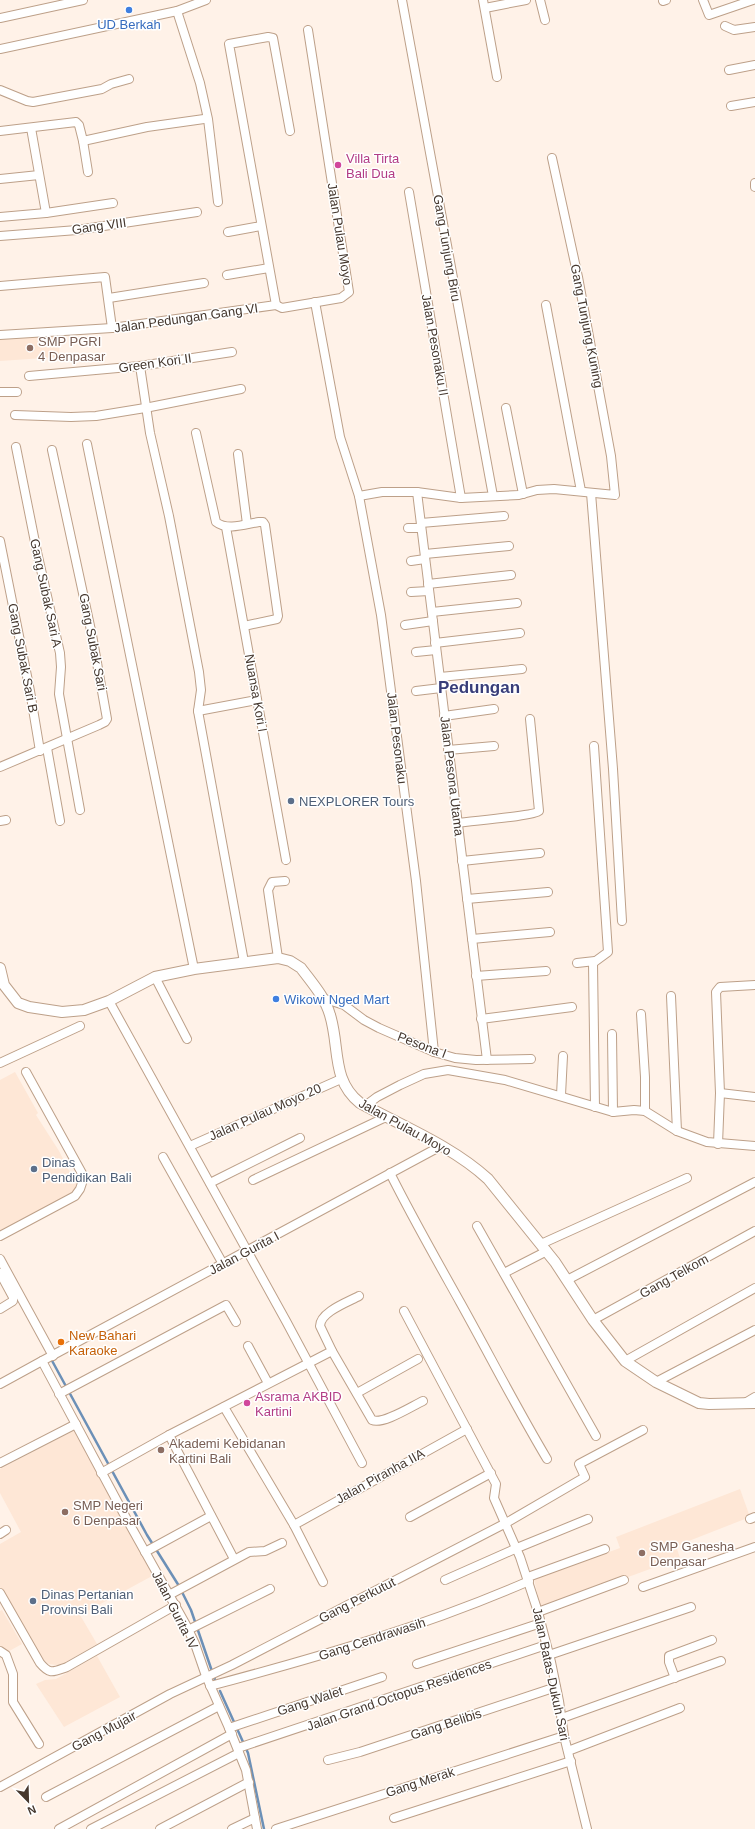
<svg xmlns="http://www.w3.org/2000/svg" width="755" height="1829" font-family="Helvetica,sans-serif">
<rect width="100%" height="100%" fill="#fff2e8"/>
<!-- built -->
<g fill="#fee7d6">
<path d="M60 333 59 357 0 361V339Z"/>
<path d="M15 1072 38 1113 36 1115 59 1151 77 1186 70 1195 0 1233V1080Z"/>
<path d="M75 1430 154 1575 80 1615 97 1644 64 1663 56 1665 49 1664 42 1658 24 1636 0 1587V1544L21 1532 0 1493V1469Z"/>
<path d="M740 1489 750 1517 676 1546 680 1558 541 1609 534 1579 620 1548 616 1537Z"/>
<path d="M2 1610 22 1644 0 1656V1611Z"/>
<path d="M97 1656 120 1697 64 1727 36 1684 45 1680 56 1679Z"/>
</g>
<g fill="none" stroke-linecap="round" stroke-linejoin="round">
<!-- stream -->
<g stroke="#6c90b7" stroke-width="2.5">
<path d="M50 1357 147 1535 179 1586 191 1610 215 1680"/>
<path d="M220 1691 248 1753 264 1829"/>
</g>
<defs>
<g id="minor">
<path d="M402 0 493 496"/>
<path d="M483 0 497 77"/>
<path d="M540 0 545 20"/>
<path d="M703 0 709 15 753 0"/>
<path d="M663 1 666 0"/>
<path d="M485 8 526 0"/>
<path d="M177 11 200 83 208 119 218 202"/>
<path d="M0 18 83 0"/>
<path d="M725 26 734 30 755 27"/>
<path d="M0 49 177 11 206 0"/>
<path d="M729 70 755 65"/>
<path d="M0 90 27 101 33 102 102 89 111 84 129 79"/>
<path d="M731 106 755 102"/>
<path d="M31 128 46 213"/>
<path d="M0 131 76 122 79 125 83 141 147 127 204 119"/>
<path d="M83 141 88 172"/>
<path d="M0 179 39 175"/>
<path d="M755 183V187"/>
<path d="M409 192 461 498"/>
<path d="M0 217 46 213 113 203"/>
<path d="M228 232 261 226"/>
<path d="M0 236 77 230 197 212"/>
<path d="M227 275 269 268"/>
<path d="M0 286 105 277 112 328"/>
<path d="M109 298 204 283"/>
<path d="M315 302 340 437 359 496 381 615 416 881 434 1052"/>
<path d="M276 305 229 44 268 37 273 38 290 131"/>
<path d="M276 305 282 308 341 298 349 292 308 30"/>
<path d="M546 305 581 491"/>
<path d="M0 335 112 328 276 305"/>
<path d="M140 366 150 433 169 516 199 672 201 690 198 711 244 962"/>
<path d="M29 376 140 366 232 352"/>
<path d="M0 392H17"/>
<path d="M506 408 523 494"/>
<path d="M15 415 71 417 96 416 145 408 241 389"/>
<path d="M196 433 216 522C227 531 246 524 259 522H263L265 525 278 616 277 619 244 626"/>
<path d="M87 444 194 969"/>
<path d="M16 447 37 552 60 653 61 667 59 694 80 810"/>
<path d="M238 454 247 524"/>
<path d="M417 492 487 1060"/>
<path d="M591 493 613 769 622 921"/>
<path d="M359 496 382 492H417L461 498 519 495 537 490 554 489 615 495 611 456 578 277 552 158"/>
<path d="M421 523 504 516"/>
<path d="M226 527 286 860"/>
<path d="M408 528H421"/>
<path d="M0 541 30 691 40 751"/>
<path d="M425 554 509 546"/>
<path d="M411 561 425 559"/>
<path d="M428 584 511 575"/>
<path d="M411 592 429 591"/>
<path d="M432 612 517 603"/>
<path d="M405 625 433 621"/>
<path d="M435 643 520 633"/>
<path d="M416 652 436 650"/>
<path d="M440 677 522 669"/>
<path d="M416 691 441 688"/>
<path d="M198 711 257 700"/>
<path d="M444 716 494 709"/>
<path d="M594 746 608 952 593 963 595 1107"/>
<path d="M47 748 60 821"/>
<path d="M448 750 494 746"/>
<path d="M0 767 99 725 105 722 107 719 92 635 52 450"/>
<path d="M0 821 6 820"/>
<path d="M458 823C470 821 534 816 539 811L530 719"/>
<path d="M462 861 540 853"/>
<path d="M467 899 548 892"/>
<path d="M472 939 550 932"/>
<path d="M278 958 268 890 272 882 285 881"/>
<path d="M577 963 595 961"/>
<path d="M476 976 546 971"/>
<path d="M155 977 187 1039"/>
<path d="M671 996 677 1131"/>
<path d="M322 998 344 1005 364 1020 379 1028 434 1052 455 1058 476 1060 531 1059"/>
<path d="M109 1001 286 1321 362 1463"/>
<path d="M641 1014 645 1077V1111"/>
<path d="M481 1019 572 1007"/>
<path d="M612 1034 613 1112"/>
<path d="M0 1063 80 1026"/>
<path d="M720 1093 755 1097"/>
<path d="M561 1095 563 1056"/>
<path d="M365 1106 377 1097 400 1085 424 1074 448 1070 505 1080 613 1112 634 1110 645 1111 677 1131 707 1142 755 1146"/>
<path d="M718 1144 720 1093 716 992 720 987 755 985"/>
<path d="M190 1146 341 1079"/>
<path d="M163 1157 223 1264"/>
<path d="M390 1173C412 1217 436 1259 460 1302 489 1354 516 1407 547 1459"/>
<path d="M253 1180 386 1117"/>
<path d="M210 1183 300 1138"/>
<path d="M477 1226 596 1436"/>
<path d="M0 1236 75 1196 80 1189 84 1177 26 1072"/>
<path d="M541 1244 687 1178"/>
<path d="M0 1259 53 1356"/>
<path d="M0 1273 13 1297V1301L0 1309"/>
<path d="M504 1273 547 1251"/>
<path d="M567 1280 755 1182"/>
<path d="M359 1296C348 1302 320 1312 320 1326L332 1351 372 1420C383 1425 412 1406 423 1401"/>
<path d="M404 1311 496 1484 494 1498 520 1557 538 1612 551 1662 559 1701 564 1736 587 1829"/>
<path d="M593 1320 755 1231"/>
<path d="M248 1346 268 1383"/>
<path d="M625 1361 755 1288"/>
<path d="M656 1382 755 1330"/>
<path d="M0 1384 42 1361"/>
<path d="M357 1393 418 1359"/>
<path d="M59 1394 226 1305 236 1322"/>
<path d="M745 1403 755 1397"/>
<path d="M224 1407 294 1525 323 1582"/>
<path d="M169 1435 234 1559"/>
<path d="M0 1463 76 1424"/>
<path d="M101 1473 169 1435 332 1351"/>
<path d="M410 1517 491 1473"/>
<path d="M750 1519 755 1517"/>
<path d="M294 1525 467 1429"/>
<path d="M0 1534 6 1530"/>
<path d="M145 1552 211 1516"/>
<path d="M528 1577 605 1549"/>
<path d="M445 1580 517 1548 588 1519"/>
<path d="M643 1587 755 1547"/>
<path d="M0 1593 40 1663C50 1675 53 1672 67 1667L176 1605"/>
<path d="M169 1595 249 1552 265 1551 282 1543"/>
<path d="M538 1612 624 1580"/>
<path d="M188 1630 270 1589"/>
<path d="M0 1651 6 1655 13 1674V1702L39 1744"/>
<path d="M549 1655 691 1607"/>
<path d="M417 1664 541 1623"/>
<path d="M675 1678 669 1662V1656L712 1640"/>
<path d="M210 1686C319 1657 426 1626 529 1581"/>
<path d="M562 1718 721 1661"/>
<path d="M229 1728 382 1677"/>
<path d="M238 1748 546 1645"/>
<path d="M568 1751 680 1708"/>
<path d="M328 1760 360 1752 556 1687"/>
<path d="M0 1787 170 1694 232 1665 506 1523 585 1477 579 1464 643 1430"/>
<path d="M46 1797 219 1706"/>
<path d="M394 1818 571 1761"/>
<path d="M59 1829 232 1734"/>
<path d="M91 1829 239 1753"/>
<path d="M160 1829 249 1782"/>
<path d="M232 1829 255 1818"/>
<path d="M257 1829 246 1770 229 1728 206 1676 195 1644 186 1625 125 1516 42 1361 441 1146"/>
<path d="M276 1829 564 1736"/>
</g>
<path id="tertiary" d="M0 968 4 985 18 1003 29 1007 62 1012 84 1010 109 1001 155 977 194 969 278 958 290 961 301 968C312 983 325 997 330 1015 340 1047 331 1080 360 1103 402 1126 452 1146 488 1179L555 1262 593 1320 625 1361 656 1382 699 1403 709 1404 755 1403"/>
</defs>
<!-- minor casing -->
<use href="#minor" stroke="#bda089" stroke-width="10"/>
<!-- tertiary casing -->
<use href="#tertiary" stroke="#bda089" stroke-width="12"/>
<!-- minor -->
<use href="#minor" stroke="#fff" stroke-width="8"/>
<!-- tertiary -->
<use href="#tertiary" stroke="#fff" stroke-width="10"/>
</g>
<!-- markers -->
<g fill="#3f7fe0" stroke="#fff" stroke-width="1.5">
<circle cx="129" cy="10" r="4"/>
<circle cx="276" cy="999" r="4"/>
</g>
<g fill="#d1479c" stroke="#fff" stroke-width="1.5">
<circle cx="338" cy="165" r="4"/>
<circle cx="247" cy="1403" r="4"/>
</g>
<g fill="#8d6e63" stroke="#fff" stroke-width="1.5">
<circle cx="30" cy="348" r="4"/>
<circle cx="161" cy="1450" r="4"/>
<circle cx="65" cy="1512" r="4"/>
<circle cx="642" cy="1553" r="4"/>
</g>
<g fill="#5c6f8a" stroke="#fff" stroke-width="1.5">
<circle cx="291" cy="801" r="4"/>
<circle cx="34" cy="1169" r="4"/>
<circle cx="33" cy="1601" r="4"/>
</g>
<circle fill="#e8710a" stroke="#fff" stroke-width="1.5" cx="61" cy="1342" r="4"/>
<g text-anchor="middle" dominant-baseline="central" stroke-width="3" stroke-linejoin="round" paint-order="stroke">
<!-- shop labels -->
<g font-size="13" fill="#366cbe" stroke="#fff">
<text x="129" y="24">UD Berkah</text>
<text x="284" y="999" text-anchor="start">Wikowi Nged Mart</text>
</g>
<!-- hotel labels -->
<g font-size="13" fill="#b23c85" stroke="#fff" text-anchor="start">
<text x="346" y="158">Villa Tirta<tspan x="346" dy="15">Bali Dua</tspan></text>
<text x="255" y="1396">Asrama AKBID<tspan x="255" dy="15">Kartini</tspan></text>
</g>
<!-- street labels -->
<g font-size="13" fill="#45382f" stroke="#fff">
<text transform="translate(99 226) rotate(-8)">Gang VIII</text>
<text transform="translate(340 234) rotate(81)">Jalan Pulau Moyo</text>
<text transform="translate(447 248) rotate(80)">Gang Tunjung Biru</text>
<text transform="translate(186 318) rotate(-8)">Jalan Pedungan Gang VI</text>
<text transform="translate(587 326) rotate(79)">Gang Tunjung Kuning</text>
<text transform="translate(435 345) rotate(80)">Jalan Pesonaku II</text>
<text transform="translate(155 363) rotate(-8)">Green Kori II</text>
<text transform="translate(46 593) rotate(78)">Gang Subak Sari A</text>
<text transform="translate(93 642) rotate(79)">Gang Subak Sari</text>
<text transform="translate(23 658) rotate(79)">Gang Subak Sari B</text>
<text transform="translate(256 693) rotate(80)">Nuansa Kori I</text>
<text transform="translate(397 738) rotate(83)">Jalan Pesonaku</text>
<text transform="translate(452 776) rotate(83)">Jalan Pesona Utama</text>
<text transform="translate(422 1045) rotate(21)">Pesona I</text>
<text transform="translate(265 1112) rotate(-24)">Jalan Pulau Moyo 20</text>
<text transform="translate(405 1127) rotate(29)">Jalan Pulau Moyo</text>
<text transform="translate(244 1253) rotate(-28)">Jalan Gurita I</text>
<text transform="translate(674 1276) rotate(-29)">Gang Telkom</text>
<text transform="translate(380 1476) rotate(-29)">Jalan Piranha IIA</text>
<text transform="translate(357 1600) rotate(-27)">Gang Perkutut</text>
<text transform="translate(175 1610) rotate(63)">Jalan Gurita IV</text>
<text transform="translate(372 1639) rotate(-18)">Gang Cendrawasih</text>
<text transform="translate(551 1674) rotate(78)">Jalan Batas Dukuh Sari</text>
<text transform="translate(399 1695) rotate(-19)">Jalan Grand Octopus Residences</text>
<text transform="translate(310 1701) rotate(-18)">Gang Walet</text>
<text transform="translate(446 1724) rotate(-18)">Gang Belibis</text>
<text transform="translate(104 1731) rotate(-28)">Gang Mujair</text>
<text transform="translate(420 1782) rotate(-18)">Gang Merak</text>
</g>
<!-- education labels -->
<g font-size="13" fill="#785e54" stroke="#fff" text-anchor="start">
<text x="38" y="341">SMP PGRI<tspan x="38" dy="15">4 Denpasar</tspan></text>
<text x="169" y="1443">Akademi Kebidanan<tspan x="169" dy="15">Kartini Bali</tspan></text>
<text x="73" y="1505">SMP Negeri<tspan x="73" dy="15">6 Denpasar</tspan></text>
<text x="650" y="1546">SMP Ganesha<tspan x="650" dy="15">Denpasar</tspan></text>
</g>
<!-- service labels -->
<g font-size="13" fill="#4e5e75" stroke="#fff" text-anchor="start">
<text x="299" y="801">NEXPLORER Tours</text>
<text x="42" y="1162">Dinas<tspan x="42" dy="15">Pendidikan Bali</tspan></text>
<text x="41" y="1594">Dinas Pertanian<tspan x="41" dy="15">Provinsi Bali</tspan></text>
</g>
<!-- food labels -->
<g font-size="13" fill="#c56008" stroke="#fff" text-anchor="start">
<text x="69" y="1335">New Bahari<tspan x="69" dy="15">Karaoke</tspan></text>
</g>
<!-- district labels -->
<g font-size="17" font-weight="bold" fill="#383d79" stroke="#fff">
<text x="479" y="687">Pedungan</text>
</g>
</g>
<!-- north arrow -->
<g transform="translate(28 1801) rotate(157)" stroke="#ffffff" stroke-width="3" paint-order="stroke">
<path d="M0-3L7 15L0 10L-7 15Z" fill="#45382f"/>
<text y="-6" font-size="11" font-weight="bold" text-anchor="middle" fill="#45382f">N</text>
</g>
</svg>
